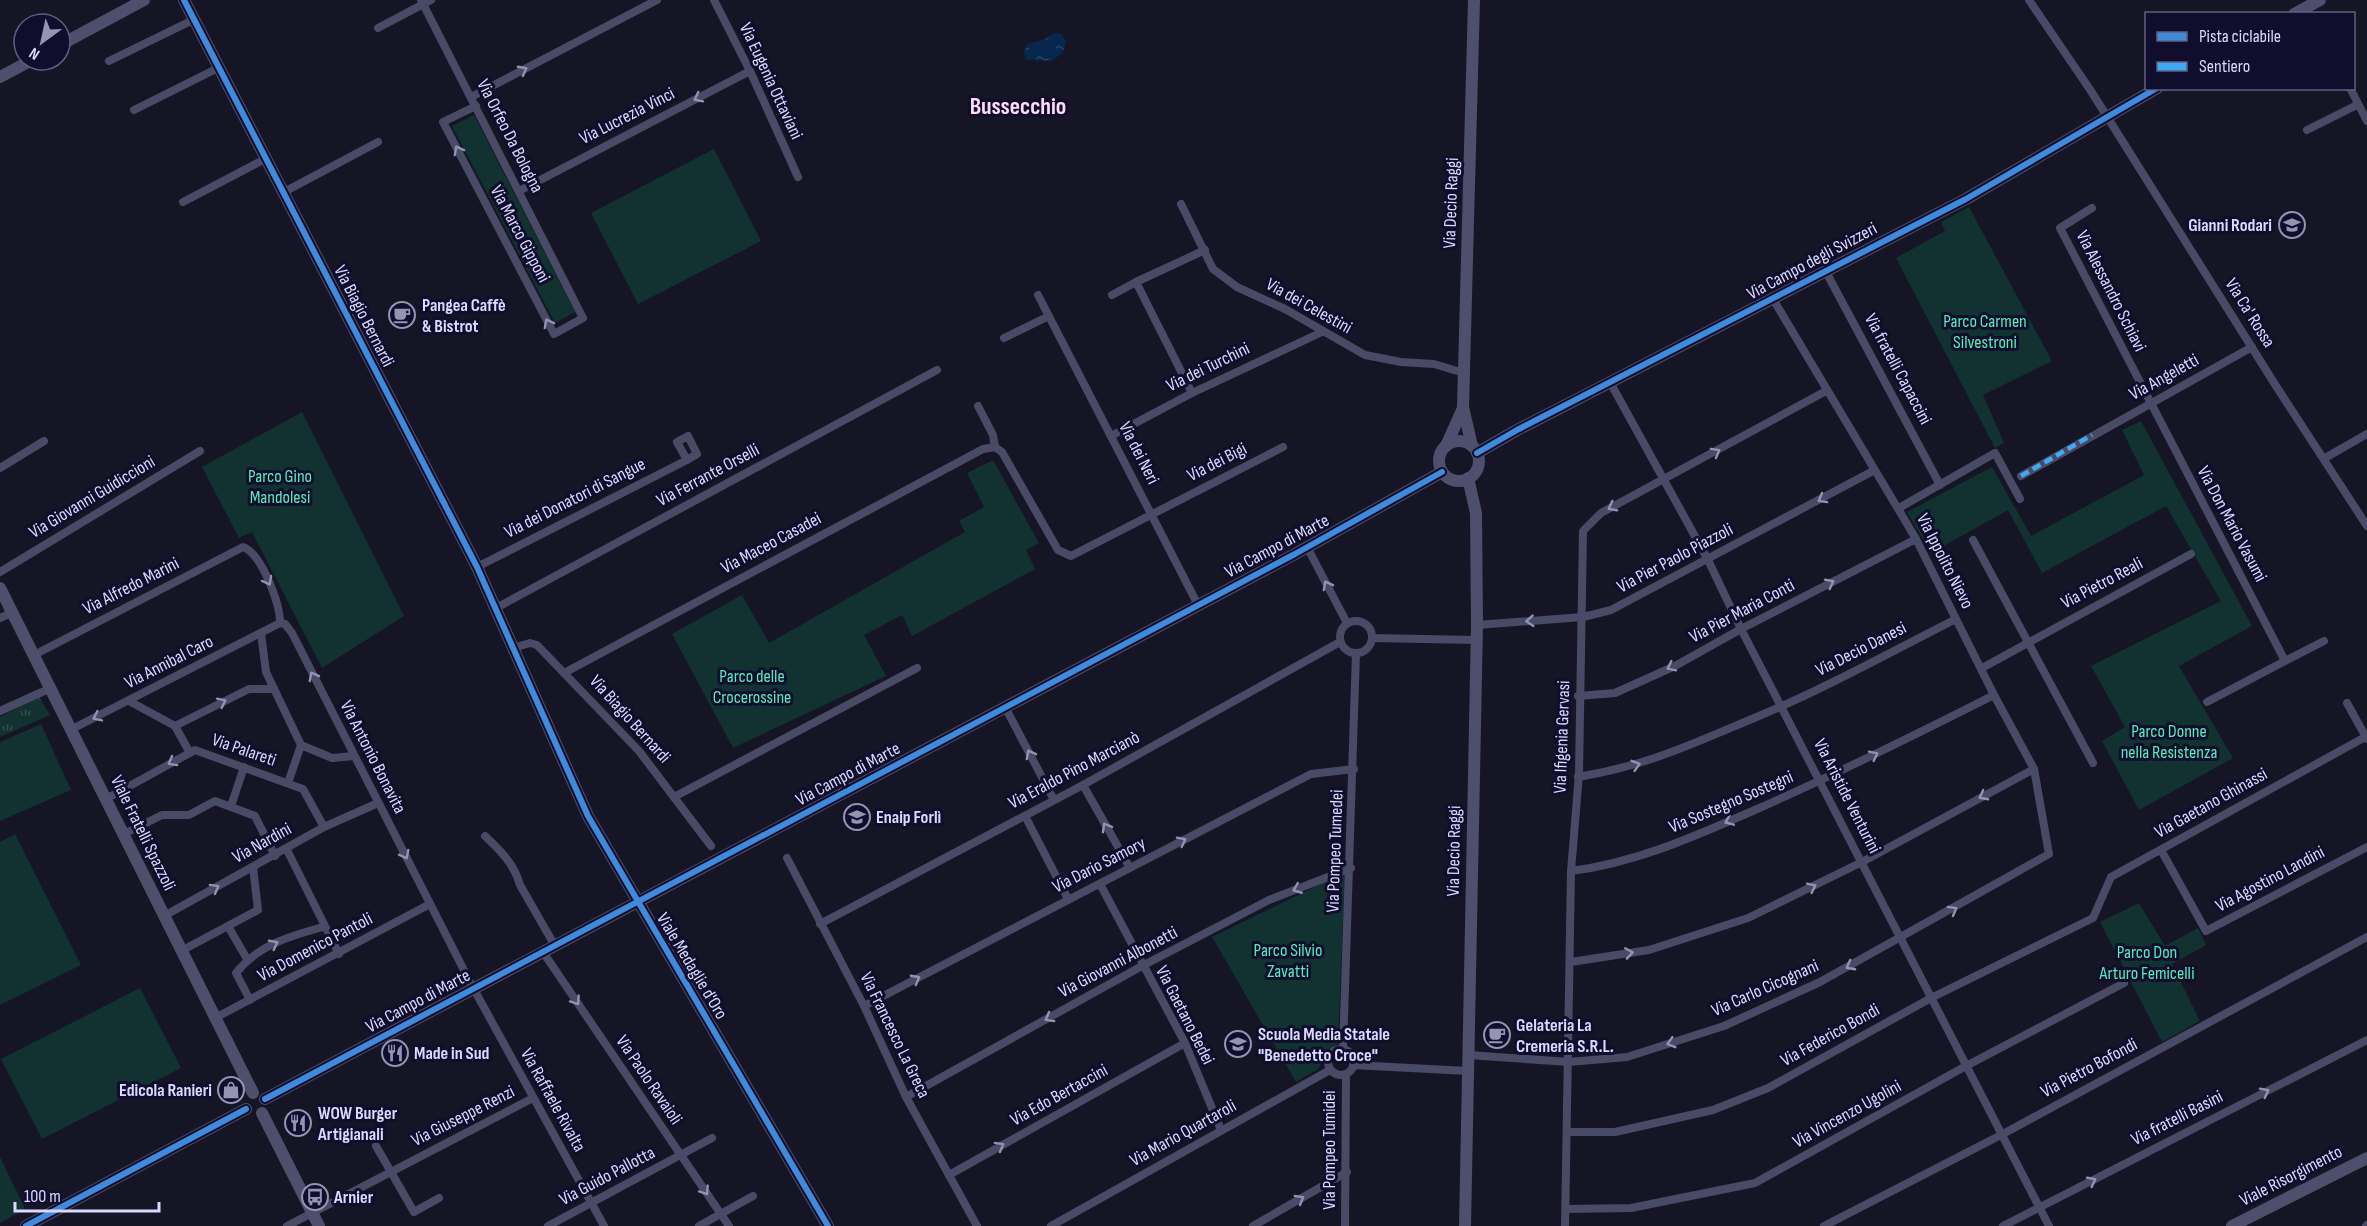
<svg xmlns="http://www.w3.org/2000/svg" width="2367" height="1226" font-family="'Sofia Sans Condensed',sans-serif">
<defs>
<pattern id="grass-tufts" width="24" height="20" patternUnits="userSpaceOnUse" patternTransform="scale(1.5)"><rect width="24" height="20" fill="#113230"/><path d="M3 7l-1-3M5 7V3M7 7l1-3M15 17l-1-3M17 17v-4M19 17l1-3" fill="none" stroke="#334f4f"/></pattern>
<pattern id="water-ripples" width="26" height="14" patternUnits="userSpaceOnUse" patternTransform="scale(1.5)"><rect width="26" height="14" fill="#08274e"/><path d="M2 4q2-2 4 0t4 0M15 11q2-2 4 0t4 0" fill="none" stroke="#2b4669"/></pattern>
</defs>
<rect width="100%" height="100%" fill="#161525"/>
<!-- grass -->
<path fill="url(#grass-tufts)" d="M39 697 50 715 0 737V717Z"/>
<!-- park -->
<g fill="#113230">
<path d="M474 115 575 312 555 323 452 126Z"/>
<path d="M714 149 761 241 638 304 591 213Z"/>
<path d="M1969 207 2052 361 1983 395 2004 443 1995 448 1896 258 1945 231 1941 222Z"/>
<path d="M302 412 404 616 322 668 252 532 239 538 202 467Z"/>
<path d="M2141 421 2252 626 2179 666 2233 758 2139 810 2102 741 2125 727 2091 666 2221 601 2166 506 2042 573 2008 510 1931 553 1907 512 1992 467 2031 536 2144 475 2122 430Z"/>
<path d="M993 460 1039 543 1026 550 1035 569 912 636 902 615 864 635 886 676 733 748 672 634 742 595 769 643 965 532 959 521 984 507 967 473Z"/>
<path d="M41 724 71 790 0 821V742Z"/>
<path d="M15 834 81 965 0 1005V842Z"/>
<path d="M1345 872 1338 1043 1326 1054 1318 1069 1296 1082 1212 937Z"/>
<path d="M2139 903 2165 946 2198 928 2206 945 2172 964 2200 1021 2162 1042 2100 922Z"/>
<path d="M140 988 181 1068 42 1139 1 1059Z"/>
<path d="M0 1157 25 1209 0 1223Z"/>
</g>
<!-- water -->
<path fill="url(#water-ripples)" d="M1054 33 1061 34 1066 41 1063 52 1052 61 1026 60 1024 52 1027 44 1044 40Z"/>
<g fill="none" stroke-linecap="round" stroke-linejoin="round">
<!-- street -->
<g stroke="#494a66" stroke-width="8">
<path d="M421 0 583 318 554 334 443 122 476 106"/>
<path d="M714 0 750 71 798 177"/>
<path d="M2029 0 2091 91 2276 386 2367 526"/>
<path d="M378 28 431 0"/>
<path d="M109 61 195 19"/>
<path d="M2350 88 2367 121"/>
<path d="M471 97 657 0"/>
<path d="M134 110 220 67"/>
<path d="M2307 130 2357 105"/>
<path d="M519 191 750 71"/>
<path d="M284 192 378 142"/>
<path d="M183 202 267 158"/>
<path d="M1181 204 1213 269 1237 287 1285 309 1365 355 1401 362 1434 364 1464 373"/>
<path d="M2092 208 2060 228 2285 661 2207 702"/>
<path d="M1825 270 1940 485"/>
<path d="M1038 295 1198 605"/>
<path d="M1112 295 1136 282"/>
<path d="M1004 338 1049 316"/>
<path d="M1611 384 1707 558 1741 629 2049 1226"/>
<path d="M1192 393 1136 282 1205 250"/>
<path d="M978 406 993 435 995 447 1002 452 1058 550 1071 556 1283 447"/>
<path d="M1111 436 1192 393 1322 332"/>
<path d="M2325 458 2367 434"/>
<path d="M0 468 44 441"/>
<path d="M2021 476 2252 347"/>
<path d="M1899 508 1995 453 2020 499"/>
<path d="M1973 540 2093 763"/>
<path d="M1307 547 1347 623"/>
<path d="M477 567 687 460 677 442 688 436 697 454 687 460"/>
<path d="M0 572 200 451"/>
<path d="M496 608 937 370"/>
<path d="M0 618 13 612"/>
<circle cx="1356" cy="637" r="16"/>
<path d="M280 623 285 624 292 633 470 982 604 1226"/>
<path d="M1477 625 1583 617 1611 610 1873 471"/>
<path d="M261 633 266 672 301 745 332 758 354 756"/>
<path d="M1372 638 1476 640"/>
<path d="M513 648 530 643 537 645 639 751 711 846"/>
<path d="M34 655 243 547C262 554 280 604 280 623"/>
<path d="M2285 661 2324 641"/>
<path d="M1982 668 2191 554"/>
<path d="M564 673 983 449 995 447"/>
<path d="M1578 696 1615 693 1675 666 1741 629 1916 539"/>
<path d="M129 701 175 726"/>
<path d="M2347 703 2367 739"/>
<path d="M1005 707 1054 800"/>
<path d="M0 711 51 688"/>
<path d="M175 726 249 689H272"/>
<path d="M175 726 190 753"/>
<path d="M72 729 280 623"/>
<path d="M1578 777C1650 765 1694 743 1759 716 1826 688 1891 652 1956 619"/>
<path d="M288 783 301 745"/>
<path d="M1083 785 1130 868"/>
<path d="M674 797 917 668"/>
<path d="M106 799 195 750 303 789 324 827"/>
<path d="M231 806 244 767"/>
<path d="M1025 816 1068 899"/>
<path d="M122 835 162 815H189L215 801 255 816 275 856"/>
<path d="M485 836C500 850 515 865 520 885L555 946"/>
<path d="M287 850 339 954"/>
<path d="M2161 850 2206 931 2367 847"/>
<path d="M787 858 864 1006 906 1097 977 1226"/>
<path d="M1571 871C1634 863 1691 838 1748 813 1831 777 1913 736 1994 695"/>
<path d="M1100 884 1185 1043 1221 1130"/>
<path d="M164 916 324 827 378 803"/>
<path d="M820 924 1083 785 1340 642"/>
<path d="M228 926 247 959"/>
<path d="M181 951 258 910 253 867"/>
<path d="M543 952 729 1226"/>
<path d="M1571 962 1649 950 1748 918 1862 862 2034 769"/>
<path d="M250 1000 236 973C258 945 290 936 323 927"/>
<path d="M864 1006 1311 774 1354 769"/>
<path d="M215 1018 430 904"/>
<path d="M1343 1049 1356 653"/>
<circle cx="1341" cy="1062" r="13"/>
<path d="M1468 1055 1569 1062 1627 1057 1724 1026 1820 982 2049 854 2034 769 1994 695 1916 539 1773 299"/>
<path d="M1353 1065 1468 1071"/>
<path d="M906 1097 1142 966 1269 900 1351 868"/>
<path d="M1567 1132H1615L1713 1110 1768 1088 1931 998 2093 918 2111 877 2367 736"/>
<path d="M376 1146 414 1212 439 1198"/>
<path d="M949 1175 1185 1043"/>
<path d="M1566 1209 1631 1208 1755 1183 1966 1066 2124 983"/>
<path d="M287 1226 533 1098"/>
<path d="M548 1226 712 1138"/>
<path d="M699 1226 753 1196"/>
<path d="M1051 1226 1330 1070"/>
<path d="M1253 1226 1347 1172"/>
<path d="M1345 1226 1346 1074"/>
<path d="M1565 1226 1571 871 1579 774 1583 531 1601 513 1826 391"/>
<path d="M1824 1226 2001 1135 2367 937"/>
<path d="M2003 1226 2367 1040"/>
<path d="M2366 1226 2367 1225"/>
</g>
<!-- secondary -->
<g stroke="#4d4f6c" stroke-width="12">
<path d="M184 0 477 567 588 816 828 1226"/>
<path d="M2294 14 2320 0"/>
<path d="M60 45 144 0"/>
<path d="M0 77 32 60"/>
<circle cx="1459" cy="461" r="20"/>
<path d="M1446 446 1463 408"/>
<path d="M1472 446 1463 407 1474 0"/>
<path d="M1477 453 1517 430 1966 199 2157 88"/>
<path d="M0 588 253 1093"/>
<path d="M265 1099 1295 554 1442 472"/>
<path d="M262 1113 319 1226"/>
<path d="M26 1226 246 1109"/>
<path d="M1465 1226 1477 625 1476 513 1468 478"/>
<path d="M2232 1226 2367 1158"/>
</g>
<!-- quiet -->
<path stroke="#3fa9f5" stroke-width="4.5" stroke-dasharray="9 4.5" stroke-linecap="butt" d="M2021 476 2092 435"/>
<defs>
<g id="cycleway">
<path d="M184 0 477 567 588 816 828 1226"/>
<path d="M1477 453 1517 430 1966 199 2157 88"/>
<path d="M265 1099 1295 554 1442 472"/>
<path d="M26 1226 246 1109"/>
</g>
</defs>
<!-- cycleway casing -->
<use href="#cycleway" stroke="#100e2c" stroke-width="10"/>
<!-- cycleway -->
<use href="#cycleway" stroke="#408adc" stroke-width="6"/>
</g>
<!-- one-way arrows -->
<defs><path id="oneway-chevron" d="M-2-3.5L2.5 0L-2 3.5" fill="none" stroke-width="1.6" stroke-linecap="round" stroke-linejoin="round" transform="scale(1.5)"/></defs>
<g stroke="#9292b2">
<use href="#oneway-chevron" transform="translate(523 70) rotate(-28)"/>
<use href="#oneway-chevron" transform="translate(698 98) rotate(153)"/>
<use href="#oneway-chevron" transform="translate(458 150) rotate(-118)"/>
<use href="#oneway-chevron" transform="translate(548 323) rotate(-118)"/>
<use href="#oneway-chevron" transform="translate(1716 452) rotate(-29)"/>
<use href="#oneway-chevron" transform="translate(1822 499) rotate(151)"/>
<use href="#oneway-chevron" transform="translate(1612 507) rotate(153)"/>
<use href="#oneway-chevron" transform="translate(268 581) rotate(61)"/>
<use href="#oneway-chevron" transform="translate(1830 583) rotate(-27)"/>
<use href="#oneway-chevron" transform="translate(1327 585) rotate(-118)"/>
<use href="#oneway-chevron" transform="translate(1530 621) rotate(176)"/>
<use href="#oneway-chevron" transform="translate(1671 667) rotate(154)"/>
<use href="#oneway-chevron" transform="translate(313 676) rotate(-118)"/>
<use href="#oneway-chevron" transform="translate(222 702) rotate(-26)"/>
<use href="#oneway-chevron" transform="translate(97 717) rotate(154)"/>
<use href="#oneway-chevron" transform="translate(1030 754) rotate(-118)"/>
<use href="#oneway-chevron" transform="translate(1874 755) rotate(-26)"/>
<use href="#oneway-chevron" transform="translate(172 762) rotate(151)"/>
<use href="#oneway-chevron" transform="translate(1636 765) rotate(-16)"/>
<use href="#oneway-chevron" transform="translate(1983 796) rotate(152)"/>
<use href="#oneway-chevron" transform="translate(1729 821) rotate(157)"/>
<use href="#oneway-chevron" transform="translate(1106 827) rotate(-120)"/>
<use href="#oneway-chevron" transform="translate(1182 841) rotate(-27)"/>
<use href="#oneway-chevron" transform="translate(405 855) rotate(63)"/>
<use href="#oneway-chevron" transform="translate(1812 887) rotate(-26)"/>
<use href="#oneway-chevron" transform="translate(215 888) rotate(-29)"/>
<use href="#oneway-chevron" transform="translate(1297 889) rotate(158)"/>
<use href="#oneway-chevron" transform="translate(1953 910) rotate(-29)"/>
<use href="#oneway-chevron" transform="translate(274 944) rotate(-27)"/>
<use href="#oneway-chevron" transform="translate(1629 953) rotate(-9)"/>
<use href="#oneway-chevron" transform="translate(1850 966) rotate(152)"/>
<use href="#oneway-chevron" transform="translate(916 979) rotate(-28)"/>
<use href="#oneway-chevron" transform="translate(576 1001) rotate(56)"/>
<use href="#oneway-chevron" transform="translate(1049 1018) rotate(151)"/>
<use href="#oneway-chevron" transform="translate(1671 1043) rotate(163)"/>
<use href="#oneway-chevron" transform="translate(2265 1092) rotate(-27)"/>
<use href="#oneway-chevron" transform="translate(1000 1146) rotate(-29)"/>
<use href="#oneway-chevron" transform="translate(2092 1181) rotate(-27)"/>
<use href="#oneway-chevron" transform="translate(705 1191) rotate(56)"/>
<use href="#oneway-chevron" transform="translate(1300 1199) rotate(-30)"/>
</g>
<!-- icons -->
<defs>
<symbol id="school-ring" viewBox="-11 -11 22 22"><circle r="9.5" fill="#100e2c" stroke="#9594b3" stroke-width="1.5"/><path d="M0-5L7-2L0 1L-7-2ZM-4 1L0 2.5L4 1V4Q0 6-4 4Z" fill="#9594b3"/></symbol>
<symbol id="cafe-ring" viewBox="-11 -11 22 22"><circle r="9.5" fill="#100e2c" stroke="#9594b3" stroke-width="1.5"/><path d="M-5.5-4.5H6V0H3Q3 3.5 0 3.5H-2.5Q-5.5 3.5-5.5 0ZM3-3.2v2h1.7v-2ZM-6 4.5H4V6H-6Z" fill="#9594b3"/></symbol>
<symbol id="restaurant-ring" viewBox="-11 -11 22 22"><circle r="9.5" fill="#100e2c" stroke="#9594b3" stroke-width="1.5"/><path d="M-5-6h1v4h1v-4h1v4h1v-4h1v5L-1.5 .5V6h-2V.5L-5-1ZM5-6V6H3V1.5H1.5Q1.5-4 5-6Z" fill="#9594b3"/></symbol>
<symbol id="shop-ring" viewBox="-11 -11 22 22"><circle r="9.5" fill="#100e2c" stroke="#9594b3" stroke-width="1.5"/><path d="M-5-2.5h2.3a2.7 3.5 0 0 1 5.4 0H5L5.5 6h-11ZM-1.5-2.5h3a1.5 2.3 0 0 0-3 0Z" fill="#9594b3"/></symbol>
<symbol id="bus-ring" viewBox="-11 -11 22 22"><circle r="9.5" fill="#100e2c" stroke="#9594b3" stroke-width="1.5"/><path d="M-5-6H5V4H4V6H2V4H-2V6H-4V4H-5ZM-3.5-4V0h7V-4ZM-3.5 1.2v1.5H-2V1.2ZM2 1.2v1.5H3.5V1.2Z" fill="#9594b3"/></symbol>
</defs>
<g fill-rule="evenodd">
<use href="#school-ring" x="2277" y="210" width="30" height="30"/>
<use href="#cafe-ring" x="387" y="300" width="30" height="30"/>
<use href="#school-ring" x="842" y="802" width="30" height="30"/>
<use href="#cafe-ring" x="1482" y="1020" width="30" height="30"/>
<use href="#school-ring" x="1223" y="1029" width="30" height="30"/>
<use href="#restaurant-ring" x="380" y="1038" width="30" height="30"/>
<use href="#shop-ring" x="216" y="1075" width="30" height="30"/>
<use href="#restaurant-ring" x="283" y="1108" width="30" height="30"/>
<use href="#bus-ring" x="300" y="1182" width="30" height="30"/>
</g>
<g text-anchor="middle" dominant-baseline="central" stroke-width="6" stroke-linejoin="round" paint-order="stroke">
<!-- street labels -->
<g font-size="18" fill="#dad9ff" stroke="#100e2c">
<text transform="translate(771 81) rotate(65)">Via Eugenia Ottaviani</text>
<text transform="translate(627 116) rotate(-27)">Via Lucrezia Vinci</text>
<text transform="translate(510 136) rotate(63)">Via Orfeo Da Bologna</text>
<text transform="translate(1451 203) rotate(-88)">Via Decio Raggi</text>
<text transform="translate(520 234) rotate(62)">Via Marco Gipponi</text>
<text transform="translate(1812 261) rotate(-28)">Via Campo degli Svizzeri</text>
<text transform="translate(2111 291) rotate(63)">Via Alessandro Schiavi</text>
<text transform="translate(1309 306) rotate(29)">Via dei Celestini</text>
<text transform="translate(2250 313) rotate(58)">Via Ca' Rossa</text>
<text transform="translate(364 316) rotate(63)">Via Biagio Bernardi</text>
<text transform="translate(1208 367) rotate(-26)">Via dei Turchini</text>
<text transform="translate(1898 369) rotate(62)">Via fratelli Capaccini</text>
<text transform="translate(2164 377) rotate(-29)">Via Angeletti</text>
<text transform="translate(1139 453) rotate(63)">Via dei Neri</text>
<text transform="translate(1217 462) rotate(-27)">Via dei Bigi</text>
<text transform="translate(708 475) rotate(-28)">Via Ferrante Orselli</text>
<text transform="translate(92 497) rotate(-31)">Via Giovanni Guidiccioni</text>
<text transform="translate(575 498) rotate(-27)">Via dei Donatori di Sangue</text>
<text transform="translate(2232 524) rotate(62)">Via Don Mario Vasumi</text>
<text transform="translate(771 543) rotate(-28)">Via Maceo Casadei</text>
<text transform="translate(1277 546) rotate(-28)">Via Campo di Marte</text>
<text transform="translate(1675 558) rotate(-28)">Via Pier Paolo Piazzoli</text>
<text transform="translate(1945 561) rotate(63)">Via Ippolito Nievo</text>
<text transform="translate(2102 583) rotate(-28)">Via Pietro Reali</text>
<text transform="translate(131 586) rotate(-27)">Via Alfredo Marini</text>
<text transform="translate(1742 611) rotate(-28)">Via Pier Maria Conti</text>
<text transform="translate(1861 649) rotate(-27)">Via Decio Danesi</text>
<text transform="translate(169 662) rotate(-27)">Via Annibal Caro</text>
<text transform="translate(630 719) rotate(48)">Via Biagio Bernardi</text>
<text transform="translate(1562 737) rotate(-88)">Via Ifigenia Gervasi</text>
<text transform="translate(244 750) rotate(19)">Via Palareti</text>
<text transform="translate(373 757) rotate(63)">Via Antonio Bonavita</text>
<text transform="translate(1074 770) rotate(-28)">Via Eraldo Pino Marcianò</text>
<text transform="translate(848 774) rotate(-28)">Via Campo di Marte</text>
<text transform="translate(1847 796) rotate(63)">Via Aristide Venturini</text>
<text transform="translate(1731 802) rotate(-23)">Via Sostegno Sostegni</text>
<text transform="translate(2211 803) rotate(-29)">Via Gaetano Ghinassi</text>
<text transform="translate(143 833) rotate(64)">Viale Fratelli Spazzoli</text>
<text transform="translate(262 843) rotate(-29)">Via Nardini</text>
<text transform="translate(1335 851) rotate(-88)">Via Pompeo Tumedei</text>
<text transform="translate(1454 851) rotate(-89)">Via Decio Raggi</text>
<text transform="translate(1099 865) rotate(-27)">Via Dario Samory</text>
<text transform="translate(2270 879) rotate(-28)">Via Agostino Landini</text>
<text transform="translate(315 947) rotate(-28)">Via Domenico Pantoli</text>
<text transform="translate(1118 962) rotate(-28)">Via Giovanni Albonetti</text>
<text transform="translate(692 966) rotate(59)">Viale Medaglie d'Oro</text>
<text transform="translate(1765 988) rotate(-24)">Via Carlo Cicognani</text>
<text transform="translate(418 1001) rotate(-28)">Via Campo di Marte</text>
<text transform="translate(1185 1015) rotate(63)">Via Gaetano Bedei</text>
<text transform="translate(895 1035) rotate(64)">Via Francesco La Greca</text>
<text transform="translate(1830 1035) rotate(-29)">Via Federico Bondi</text>
<text transform="translate(2089 1068) rotate(-28)">Via Pietro Bofondi</text>
<text transform="translate(649 1080) rotate(56)">Via Paolo Ravaioli</text>
<text transform="translate(1059 1095) rotate(-29)">Via Edo Bertaccini</text>
<text transform="translate(553 1100) rotate(61)">Via Raffaele Rivalta</text>
<text transform="translate(1847 1114) rotate(-29)">Via Vincenzo Ugolini</text>
<text transform="translate(463 1116) rotate(-27)">Via Giuseppe Renzi</text>
<text transform="translate(2177 1118) rotate(-27)">Via fratelli Basini</text>
<text transform="translate(1183 1133) rotate(-29)">Via Mario Quartaroli</text>
<text transform="translate(1329 1150) rotate(-90)">Via Pompeo Tumidei</text>
<text transform="translate(607 1176) rotate(-28)">Via Guido Pallotta</text>
<text transform="translate(2291 1176) rotate(-27)">Viale Risorgimento</text>
</g>
<!-- poi labels -->
<g font-size="18" font-weight="bold" fill="#dad9ff" stroke="#100e2c" text-anchor="start">
<text x="2272" y="225" text-anchor="end">Gianni Rodari</text>
<text x="422" y="305">Pangea Caffè<tspan x="422" dy="21">&amp; Bistrot</tspan></text>
<text x="876" y="817">Enaip Forlì</text>
<text x="1516" y="1025">Gelateria La<tspan x="1516" dy="21">Cremeria S.R.L.</tspan></text>
<text x="1258" y="1034">Scuola Media Statale<tspan x="1258" dy="21">"Benedetto Croce"</tspan></text>
<text x="414" y="1053">Made in Sud</text>
<text x="212" y="1090" text-anchor="end">Edicola Ranieri</text>
<text x="318" y="1113">WOW Burger<tspan x="318" dy="21">Artigianali</tspan></text>
<text x="334" y="1197">Arnier</text>
</g>
<!-- park labels -->
<g font-size="18" fill="#56edba" stroke="#100e2c">
<text x="1985" y="321">Parco Carmen<tspan x="1985" dy="21">Silvestroni</tspan></text>
<text x="280" y="476">Parco Gino<tspan x="280" dy="21">Mandolesi</tspan></text>
<text x="752" y="676">Parco delle<tspan x="752" dy="21">Crocerossine</tspan></text>
<text x="2169" y="731">Parco Donne<tspan x="2169" dy="21">nella Resistenza</tspan></text>
<text x="1288" y="950">Parco Silvio<tspan x="1288" dy="21">Zavatti</tspan></text>
<text x="2147" y="952">Parco Don<tspan x="2147" dy="21">Arturo Femicelli</tspan></text>
</g>
<!-- district labels -->
<g font-size="24" font-weight="bold" fill="#ffdbf5" stroke="#100e2c">
<text x="1018" y="106">Bussecchio</text>
</g>
</g>
<!-- legend -->
<rect x="2145" y="12" width="210" height="78" fill="#100e2c" stroke="#615f80" stroke-width="1.5"/>
<rect x="2157" y="32" width="30" height="9" fill="#408adc" stroke="#615f80" stroke-width="1.5"/>
<text x="2199" y="42" font-size="18" fill="#dad9ff">Pista ciclabile</text>
<rect x="2157" y="62" width="30" height="9" fill="#3fa9f5" stroke="#615f80" stroke-width="1.5"/>
<text x="2199" y="72" font-size="18" fill="#dad9ff">Sentiero</text>
<!-- north arrow -->
<g transform="translate(42 42) rotate(213)"><circle r="28" fill="#100e2c" stroke="#615f80" stroke-width="1.5"/>
<path d="M0-4.5L10 22L0 15L-10 22Z" fill="#9594b3"/>
<text y="-9" font-size="16" font-weight="bold" text-anchor="middle" fill="#dad9ff">N</text>
</g>
<!-- scale -->
<path d="M15 1202v9h144v-9" fill="none" stroke="#dad9ff" stroke-width="3"/>
<text x="24" y="1202" font-size="18" fill="#dad9ff" stroke="#100e2c" stroke-width="4.5" paint-order="stroke">100 m</text>
</svg>
